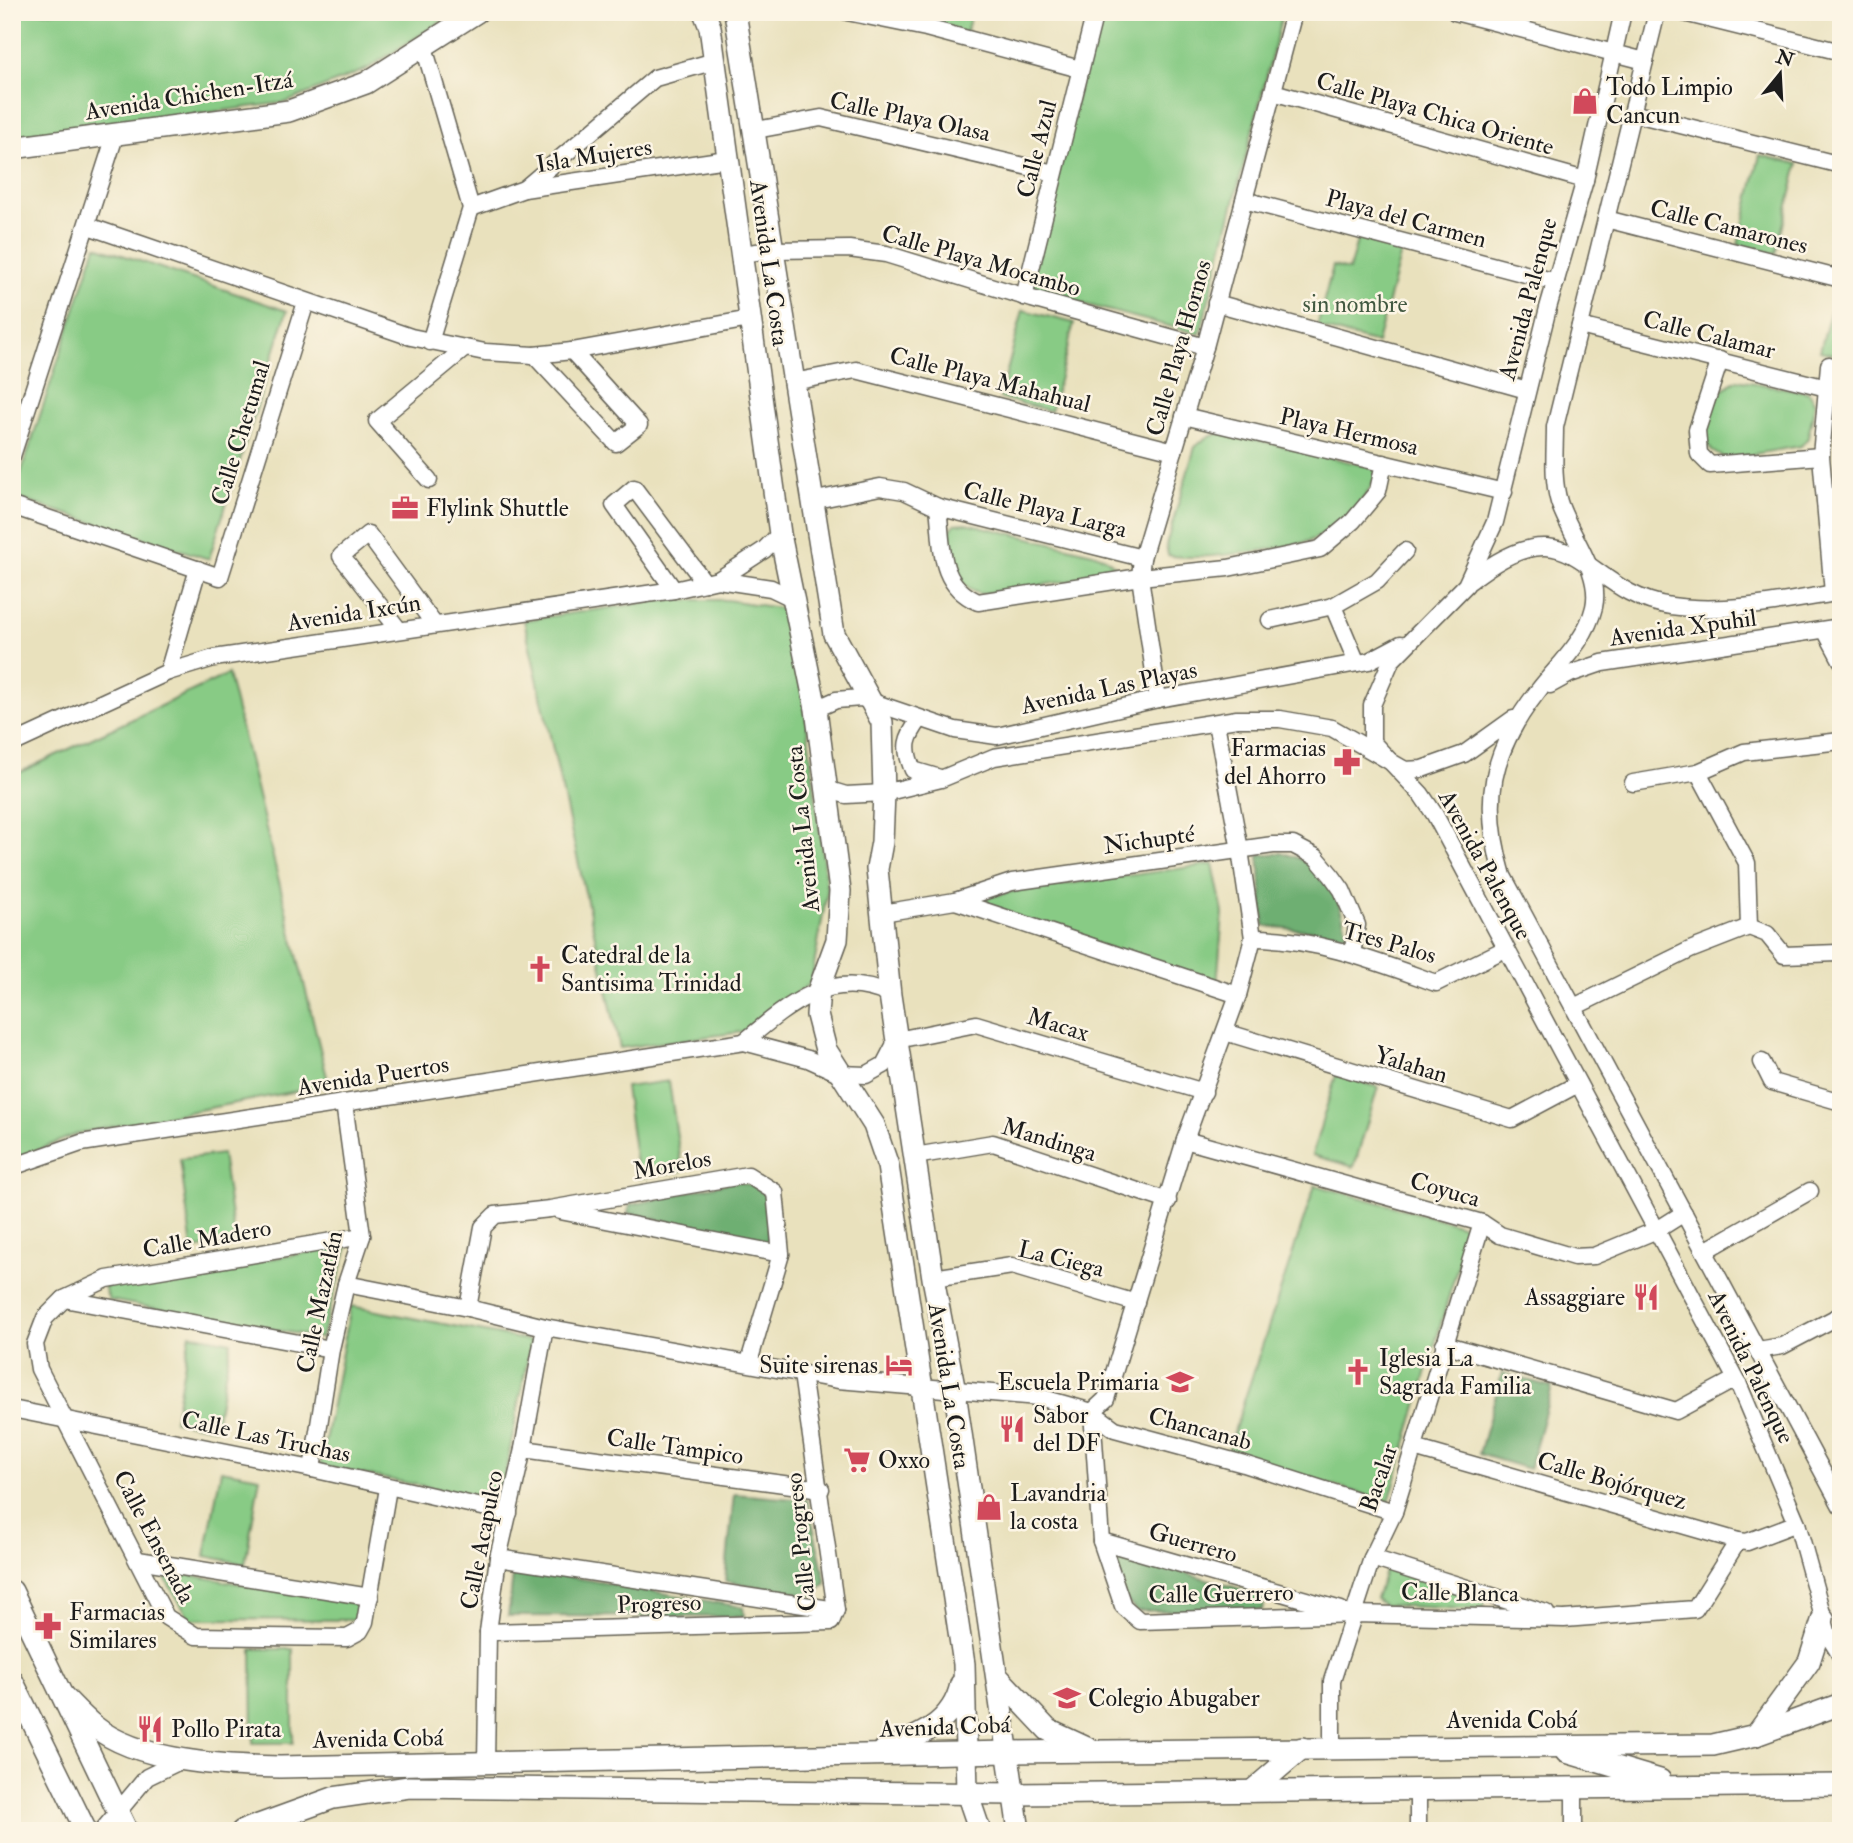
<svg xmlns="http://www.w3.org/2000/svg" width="1853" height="1843" font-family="'IM FELL Double Pica',serif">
<rect width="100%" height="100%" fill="#fcf5e5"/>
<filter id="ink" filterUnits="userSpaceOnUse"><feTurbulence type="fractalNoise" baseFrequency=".0143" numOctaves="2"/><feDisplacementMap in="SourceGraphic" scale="14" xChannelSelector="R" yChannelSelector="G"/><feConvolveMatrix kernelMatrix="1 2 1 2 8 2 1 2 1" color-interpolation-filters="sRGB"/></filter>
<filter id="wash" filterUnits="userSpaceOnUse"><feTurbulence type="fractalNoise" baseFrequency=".00686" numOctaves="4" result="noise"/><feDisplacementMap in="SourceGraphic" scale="28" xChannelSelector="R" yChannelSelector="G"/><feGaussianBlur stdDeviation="1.57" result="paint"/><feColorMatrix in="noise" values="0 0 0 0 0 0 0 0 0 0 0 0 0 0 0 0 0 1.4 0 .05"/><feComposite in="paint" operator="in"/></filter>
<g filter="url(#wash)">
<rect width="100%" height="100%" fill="#e9e1bd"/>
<!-- green -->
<g fill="#88cb85" stroke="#527450" stroke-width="2">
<path d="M12 12H456L367 69 287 102 12 139Z"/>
<path d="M910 12H972L966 33 908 18Z"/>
<path d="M1098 12H1283L1200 334 1029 290Z"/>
<path d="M1760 155 1798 164 1776 254 1738 245Z"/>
<path d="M1358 237 1402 249 1377 343 1317 327 1333 266 1349 270Z"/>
<path d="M96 246 287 311 209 559 13 497Z"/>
<path d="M1832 305 1841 307V356L1820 351Z"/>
<path d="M1023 310 1074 323 1051 411 1000 398Z"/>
<path d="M1737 380 1808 392 1815 403 1808 438 1801 446 1726 459 1712 451 1705 439C1709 411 1711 394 1737 380Z"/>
<path d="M1224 432 1375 468 1377 474C1367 501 1337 531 1309 541 1283 549 1192 562 1168 555L1166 545 1195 447 1206 438Z"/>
<path d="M966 523 1093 553 1106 558 1115 566 1109 575 980 594C951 585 953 557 950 531L955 524Z"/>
<path d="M664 600H727L793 610 827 892 811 983 742 1032 620 1048 524 620Z"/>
<path d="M228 674 329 1085 79 1133 12 1161V776Z"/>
<path d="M1213 864 1223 913 1217 985 970 901 1015 891Z"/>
<path d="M1336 1075 1378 1087 1354 1167 1312 1155Z"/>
<path d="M669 1081 682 1171 638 1178 625 1087Z"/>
<path d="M222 1154 235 1244 192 1249 180 1159Z"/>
<path d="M1315 1185 1469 1227 1389 1502 1227 1453Z"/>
<path d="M348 1246 321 1338 109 1300 104 1286Z"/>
<path d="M351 1306 531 1341 500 1501 320 1466Z"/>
<path d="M190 1334 231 1342 215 1428 174 1421Z"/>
<path d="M221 1470 260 1477 245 1564 205 1556Z"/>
<path d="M1386 1568 1485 1598 1484 1610 1384 1605 1376 1599Z"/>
<path d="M172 1572 364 1605 354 1620 190 1619 165 1578Z"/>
<path d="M252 1649H293V1743H253Z"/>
</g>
<!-- forest -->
<g fill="#6eaf72" stroke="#456647" stroke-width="2">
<path d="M1282 853C1328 864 1337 891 1347 934L1264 926 1259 855Z"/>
<path d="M735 1181 751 1185 769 1195 770 1223 767 1243 628 1213 630 1205Z"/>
<path d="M1502 1373 1552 1387 1529 1469 1479 1454Z"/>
<path d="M734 1494 807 1500 826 1583 814 1596 725 1581Z"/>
<path d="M1122 1554 1247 1591 1265 1598 1262 1610 1136 1611 1125 1599 1112 1556Z"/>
<path d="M514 1567 743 1607 744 1617 508 1616Z"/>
</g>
</g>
<g filter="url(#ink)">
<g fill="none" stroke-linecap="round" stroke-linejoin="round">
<defs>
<g id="minor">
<path d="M847 12 926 28 1080 69"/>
<path d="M1455 12 1645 61"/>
<path d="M1623 12 1585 180 1548 308 1495 522 1466 585 1391 661 1372 705V742L1421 794 1435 815 1738 1383 1797 1523 1828 1635 1841 1656"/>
<path d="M1657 12 1555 427C1555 452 1552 478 1559 502 1569 534 1602 572 1594 607 1586 641 1559 664 1538 691 1490 752 1481 802 1503 876L1841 1506"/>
<path d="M1680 12 1841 52"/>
<path d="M424 47 471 208 430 342"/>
<path d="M1273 92 1585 180"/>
<path d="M1632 113 1841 165"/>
<path d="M756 130 821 118 1054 173"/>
<path d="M524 189 655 78 715 61"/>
<path d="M1244 200 1556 282"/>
<path d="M471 208 524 189 727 159"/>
<path d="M1606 219 1841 279"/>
<path d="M88 226 411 337 485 352 534 355 572 351 750 319"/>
<path d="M741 254 772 250 849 249 886 254 1032 299 1205 347"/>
<path d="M1024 297 1095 12"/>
<path d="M1216 303 1527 390"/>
<path d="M1580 326 1827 388"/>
<path d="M534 355 616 443 639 425 572 351"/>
<path d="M1720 360 1697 430 1699 454 1710 465 1821 456"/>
<path d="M1829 365 1821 456 1833 593"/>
<path d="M793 382 856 370 1174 451"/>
<path d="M1184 416 1504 492"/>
<path d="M12 456 115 136"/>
<path d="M429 480 377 421 464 349"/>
<path d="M811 501 880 487 904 491 938 507 1142 558"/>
<path d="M12 506 220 577 306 302"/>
<path d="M938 507C943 546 937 584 978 602L1140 577 1228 568 1320 549 1353 521 1378 491 1384 463"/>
<path d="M718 580 771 588 794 599"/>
<path d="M1470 581C1576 497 1581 593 1671 606 1727 614 1786 601 1841 592"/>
<path d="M674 590 614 505 634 488 705 583"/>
<path d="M1270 620 1333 606"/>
<path d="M399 630 341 556 368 534 434 624"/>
<path d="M1825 630 1841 660"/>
<path d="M1357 663 1333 606 1377 581 1405 551"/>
<path d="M168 672 198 569"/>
<path d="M1550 685 1570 674 1602 663 1841 627"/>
<path d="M1158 699 1140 577 1142 558 1205 347 1294 12"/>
<path d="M816 709 836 700 861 698 955 730 997 736 1158 699 1369 661 1401 644"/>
<path d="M920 719C906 738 903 747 913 770L940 778"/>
<path d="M1216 723 1240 850 1253 938 1238 995 1185 1140 1106 1399 1092 1412 1101 1541 1123 1606 1140 1621 1354 1614 1564 1619 1695 1609 1738 1541"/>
<path d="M12 744 168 672 214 658 674 590 718 580 764 550 780 534"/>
<path d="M1698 772 1744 752 1841 741"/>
<path d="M1633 783 1698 772 1747 863 1749 927"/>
<path d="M826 789 846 795 884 793 941 779 994 757 1237 719H1280L1332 728 1405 770 1422 769 1464 754 1513 719"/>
<path d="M955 901 1238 995"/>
<path d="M882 913 955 901 1012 882 1273 845H1293L1316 857 1332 876 1342 890 1357 925 1352 954"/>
<path d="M1253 938C1316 938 1377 962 1436 983L1505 949"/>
<path d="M1574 1007 1690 950 1749 927 1767 934 1784 955 1838 953"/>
<path d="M1225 1032 1512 1119 1578 1084"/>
<path d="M744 1042C788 1005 831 967 890 995"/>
<path d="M1762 1062 1772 1082 1841 1102"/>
<path d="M1185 1140 1482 1223 1500 1235 1574 1257 1594 1256 1657 1230 1684 1213"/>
<path d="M915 1156 993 1143 1168 1201"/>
<path d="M12 1167 81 1143 744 1042 808 1059 841 1074 866 1075 884 1065 897 1040 976 1024 1204 1092"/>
<path d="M560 1211 781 1254"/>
<path d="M362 1236 107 1279 64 1299 45 1318 35 1344 39 1369 166 1617 196 1636 347 1638 360 1631 365 1622 388 1488"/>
<path d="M1705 1251 1810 1191"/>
<path d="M933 1278 1012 1266 1136 1303"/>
<path d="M346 1284 468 1308 545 1327 838 1380 1039 1397 1092 1412 1115 1429 1244 1464 1394 1512"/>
<path d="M64 1299 331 1349"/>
<path d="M468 1308 483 1227 495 1215 550 1209 748 1175 775 1192 781 1254 749 1362"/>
<path d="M1444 1344 1676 1411 1728 1383H1738"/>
<path d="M1758 1350 1782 1346 1841 1315"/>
<path d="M12 1409 312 1469 509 1513"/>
<path d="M1414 1448 1738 1541 1747 1542 1797 1523"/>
<path d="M523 1449 821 1489"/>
<path d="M312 1469 331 1349 346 1284 362 1236 344 1103"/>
<path d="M1101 1541 1341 1610"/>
<path d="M498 1558 836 1610"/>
<path d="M1372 1558 1546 1613"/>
<path d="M138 1560 370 1597"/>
<path d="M488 1632 831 1622 836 1610 802 1374"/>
<path d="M1332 1748V1681L1372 1558 1394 1512 1482 1223"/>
<path d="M486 1763 488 1632 498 1558 523 1449 545 1327"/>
<path d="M1574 1788V1831"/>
<path d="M102 1831 147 1777 180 1761"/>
<path d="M1418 1831V1789"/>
</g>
<g id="major">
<path d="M704 12 710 27 780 534 816 709 840 891 837 940 819 989 817 1015 826 1050 874 1125 888 1166 964 1664 967 1793 980 1831"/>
<path d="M735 12 834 634 882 722 884 793 882 842 877 869 890 995 933 1278 955 1392 1019 1831"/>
<path d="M12 148 289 111 366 83 477 12"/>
<path d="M12 1591 127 1831"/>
<path d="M998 1677 1048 1730 1089 1749"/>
<path d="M12 1680 86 1831"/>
<path d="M63 1696C73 1706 83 1717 94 1726 138 1762 225 1766 280 1767L1008 1752 1713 1745 1756 1735 1841 1704"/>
<path d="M1756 1735 1809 1662 1823 1618"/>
<path d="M884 1750C918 1737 953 1724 961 1684"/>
<path d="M1566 1752 1660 1780"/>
<path d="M1252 1791 1302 1748"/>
<path d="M242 1831 333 1798 409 1787 1015 1794 1841 1785"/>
</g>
</defs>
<!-- minor casing -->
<use href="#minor" stroke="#646154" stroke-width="19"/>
<!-- major casing -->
<use href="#major" stroke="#646154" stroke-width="24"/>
<!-- minor -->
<use href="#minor" stroke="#fff" stroke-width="16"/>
<!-- major -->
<use href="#major" stroke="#fff" stroke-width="21"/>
</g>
</g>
<!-- icons -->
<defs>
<symbol id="shop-bare" viewBox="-9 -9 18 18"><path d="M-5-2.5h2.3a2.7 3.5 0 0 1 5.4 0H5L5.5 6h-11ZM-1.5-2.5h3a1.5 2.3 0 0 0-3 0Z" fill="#d1495b" stroke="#fcf5e5" stroke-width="2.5" paint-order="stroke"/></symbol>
<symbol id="office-bare" viewBox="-9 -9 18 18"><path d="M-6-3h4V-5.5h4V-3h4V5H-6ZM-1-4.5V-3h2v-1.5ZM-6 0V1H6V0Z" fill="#d1495b" stroke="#fcf5e5" stroke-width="2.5" paint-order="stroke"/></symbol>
<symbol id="pharmacy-bare" viewBox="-9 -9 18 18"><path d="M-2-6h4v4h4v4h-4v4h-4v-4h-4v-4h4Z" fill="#d1495b" stroke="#fcf5e5" stroke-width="2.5" paint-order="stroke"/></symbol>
<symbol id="church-bare" viewBox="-9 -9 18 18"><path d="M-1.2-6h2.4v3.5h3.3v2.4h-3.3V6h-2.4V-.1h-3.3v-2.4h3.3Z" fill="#d1495b" stroke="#fcf5e5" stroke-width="2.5" paint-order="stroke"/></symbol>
<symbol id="restaurant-bare" viewBox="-9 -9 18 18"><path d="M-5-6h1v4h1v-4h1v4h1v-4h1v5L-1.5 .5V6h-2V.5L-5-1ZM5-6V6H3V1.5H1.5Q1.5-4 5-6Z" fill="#d1495b" stroke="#fcf5e5" stroke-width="2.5" paint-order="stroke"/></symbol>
<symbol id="hotel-bare" viewBox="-9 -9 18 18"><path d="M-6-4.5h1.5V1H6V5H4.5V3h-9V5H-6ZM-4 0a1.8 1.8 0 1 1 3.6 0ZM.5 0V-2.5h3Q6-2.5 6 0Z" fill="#d1495b" stroke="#fcf5e5" stroke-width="2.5" paint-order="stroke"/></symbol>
<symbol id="school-bare" viewBox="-9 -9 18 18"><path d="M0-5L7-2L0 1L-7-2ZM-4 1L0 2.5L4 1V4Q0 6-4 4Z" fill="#d1495b" stroke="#fcf5e5" stroke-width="2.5" paint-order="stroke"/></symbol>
<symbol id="supermarket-bare" viewBox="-9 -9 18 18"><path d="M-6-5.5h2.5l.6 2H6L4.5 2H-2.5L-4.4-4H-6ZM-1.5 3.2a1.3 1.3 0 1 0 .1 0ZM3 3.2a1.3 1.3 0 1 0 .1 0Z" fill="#d1495b" stroke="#fcf5e5" stroke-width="2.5" paint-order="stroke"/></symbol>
</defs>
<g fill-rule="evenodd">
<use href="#shop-bare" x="1566" y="82" width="38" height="38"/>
<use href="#office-bare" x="386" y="489" width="38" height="38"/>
<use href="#pharmacy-bare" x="1328" y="743" width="38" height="38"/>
<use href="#church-bare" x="521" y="950" width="38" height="38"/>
<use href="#restaurant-bare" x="1627" y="1278" width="38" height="38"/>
<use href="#hotel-bare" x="880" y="1346" width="38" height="38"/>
<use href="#church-bare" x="1339" y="1353" width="38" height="38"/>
<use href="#school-bare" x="1161" y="1363" width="38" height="38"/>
<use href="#restaurant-bare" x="993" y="1410" width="38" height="38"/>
<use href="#supermarket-bare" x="838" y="1441" width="38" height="38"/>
<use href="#shop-bare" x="970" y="1488" width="38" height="38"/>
<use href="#pharmacy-bare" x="29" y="1607" width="38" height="38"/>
<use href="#school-bare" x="1048" y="1679" width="38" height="38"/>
<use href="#restaurant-bare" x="131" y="1710" width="38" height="38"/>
</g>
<g text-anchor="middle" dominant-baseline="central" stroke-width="5" stroke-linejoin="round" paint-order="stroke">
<!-- poi labels -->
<g font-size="24" fill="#1c1c1c" stroke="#fcf5e5" text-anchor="start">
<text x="1606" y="87">Todo Limpio<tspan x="1606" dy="28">Cancun</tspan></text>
<text x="426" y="508">Flylink Shuttle</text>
<text x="1326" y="748" text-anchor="end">Farmacias<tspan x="1326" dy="28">del Ahorro</tspan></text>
<text x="561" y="955">Catedral de la<tspan x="561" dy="28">Santisima Trinidad</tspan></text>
<text x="1625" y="1297" text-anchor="end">Assaggiare</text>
<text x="1379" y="1358">Iglesia La<tspan x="1379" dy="28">Sagrada Familia</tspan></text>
<text x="878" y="1365" text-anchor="end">Suite sirenas</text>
<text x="1159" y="1382" text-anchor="end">Escuela Primaria</text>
<text x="1033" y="1415">Sabor<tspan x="1033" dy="28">del DF</tspan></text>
<text x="878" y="1460">Oxxo</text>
<text x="1010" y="1493">Lavandria<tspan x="1010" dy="28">la costa</tspan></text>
<text x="69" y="1612">Farmacias<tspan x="69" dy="28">Similares</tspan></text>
<text x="1088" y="1698">Colegio Abugaber</text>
<text x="171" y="1729">Pollo Pirata</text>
</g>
<!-- street labels -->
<g font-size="24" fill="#1c1c1c" stroke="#fcf5e5">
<text transform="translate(189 96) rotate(-9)">Avenida Chichen-Itzá</text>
<text transform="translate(1435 114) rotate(16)">Calle Playa Chica Oriente</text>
<text transform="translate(910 117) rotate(12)">Calle Playa Olasa</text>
<text transform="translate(1037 149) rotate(-76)">Calle Azul</text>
<text transform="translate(594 156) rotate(-9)">Isla Mujeres</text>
<text transform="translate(1406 219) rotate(15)">Playa del Carmen</text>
<text transform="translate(1729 227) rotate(14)">Calle Camarones</text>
<text transform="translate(981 261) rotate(16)">Calle Playa Mocambo</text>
<text transform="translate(769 263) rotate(82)">Avenida La Costa</text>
<text transform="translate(1528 299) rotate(-75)">Avenida Palenque</text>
<text transform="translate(1709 335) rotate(14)">Calle Calamar</text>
<text transform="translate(1179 348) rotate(-74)">Calle Playa Hornos</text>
<text transform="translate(990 380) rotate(14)">Calle Playa Mahahual</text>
<text transform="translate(1349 432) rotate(13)">Playa Hermosa</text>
<text transform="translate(241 433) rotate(-73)">Calle Chetumal</text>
<text transform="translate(1045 510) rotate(14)">Calle Playa Larga</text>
<text transform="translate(354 613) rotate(-9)">Avenida Ixcún</text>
<text transform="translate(1683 628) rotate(-8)">Avenida Xpuhil</text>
<text transform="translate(1109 688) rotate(-12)">Avenida Las Playas</text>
<text transform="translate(803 829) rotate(-96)">Avenida La Costa</text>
<text transform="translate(1149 840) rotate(-8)">Nichupté</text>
<text transform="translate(1485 865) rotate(61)">Avenida Palenque</text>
<text transform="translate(1389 943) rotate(16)">Tres Palos</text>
<text transform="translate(1058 1025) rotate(17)">Macax</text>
<text transform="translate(1411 1065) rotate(17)">Yalahan</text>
<text transform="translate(373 1076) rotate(-9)">Avenida Puertos</text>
<text transform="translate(1049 1140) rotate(17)">Mandinga</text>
<text transform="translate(672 1165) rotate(-10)">Morelos</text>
<text transform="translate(1445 1190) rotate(16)">Coyuca</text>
<text transform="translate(207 1239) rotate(-10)">Calle Madero</text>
<text transform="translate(1061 1259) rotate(14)">La Ciega</text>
<text transform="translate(320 1302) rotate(-78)">Calle Mazatlán</text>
<text transform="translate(1751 1367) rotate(64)">Avenida Palenque</text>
<text transform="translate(949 1386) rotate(81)">Avenida La Costa</text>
<text transform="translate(1200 1429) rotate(15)">Chancanab</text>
<text transform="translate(266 1437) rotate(12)">Calle Las Truchas</text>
<text transform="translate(675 1447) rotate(8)">Calle Tampico</text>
<text transform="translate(1379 1478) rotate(-71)">Bacalar</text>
<text transform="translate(1612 1481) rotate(16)">Calle Bojórquez</text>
<text transform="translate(154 1537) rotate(62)">Calle Ensenada</text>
<text transform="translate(482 1540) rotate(-79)">Calle Acapulco</text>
<text transform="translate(801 1542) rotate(-96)">Calle Progreso</text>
<text transform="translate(1193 1543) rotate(16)">Guerrero</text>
<text transform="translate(1460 1593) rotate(1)">Calle Blanca</text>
<text transform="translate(1221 1594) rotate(-1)">Calle Guerrero</text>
<text transform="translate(659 1604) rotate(-2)">Progreso</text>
<text x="1512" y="1720">Avenida Cobá</text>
<text transform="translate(945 1727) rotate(-2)">Avenida Cobá</text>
<text transform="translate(378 1739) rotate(-1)">Avenida Cobá</text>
</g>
<!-- park labels -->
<g font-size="24" fill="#425941" stroke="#fcf5e5">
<text x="1355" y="304">sin nombre</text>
</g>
</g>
<!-- margin -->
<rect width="1853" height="1843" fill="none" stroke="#fcf5e5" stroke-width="42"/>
<!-- north arrow -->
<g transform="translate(1780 74) rotate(18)" stroke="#fcf5e5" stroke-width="5" paint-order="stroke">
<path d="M0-5L12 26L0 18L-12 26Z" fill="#1c1c1c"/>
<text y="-10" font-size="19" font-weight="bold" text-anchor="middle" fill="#1c1c1c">N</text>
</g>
</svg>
